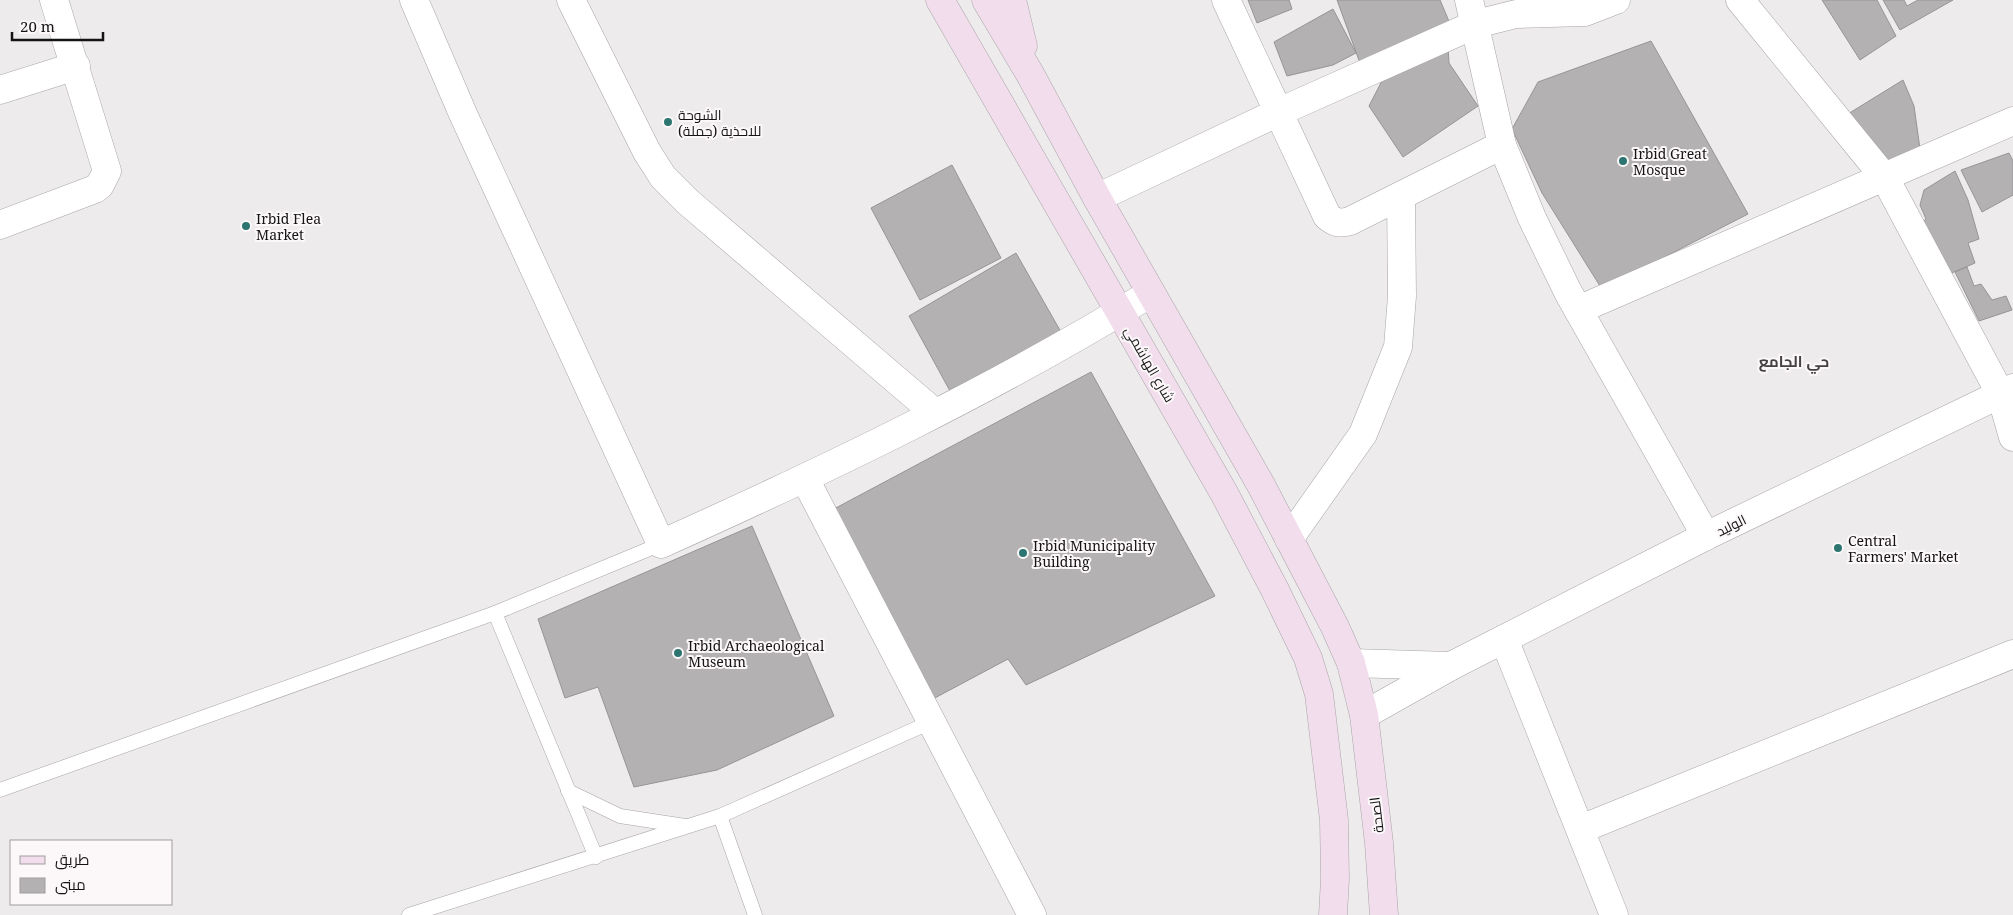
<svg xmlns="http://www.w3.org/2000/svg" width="2013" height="915" font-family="'Noto Serif',Cairo,serif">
<rect width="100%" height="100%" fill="#eeebed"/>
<!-- building -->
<g fill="#b4b1b3" stroke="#979496">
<path d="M1248 0H1289L1292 9 1257 23Z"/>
<path d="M1337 0H1440L1451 26 1360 63Z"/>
<path d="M1822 0H1877L1896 36 1860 60Z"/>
<path d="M1883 0H1904L1907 6 1918 0H1953L1900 30Z"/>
<path d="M1333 9 1356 53 1333 65 1287 76 1274 42Z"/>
<path d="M1651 41 1748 214 1620 280 1600 286 1542 193 1512 129 1538 82Z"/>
<path d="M1448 46 1449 63 1478 106 1403 157 1369 106 1386 73Z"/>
<path d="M1903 80 1914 106 1921 156 1892 164 1843 117Z"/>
<path d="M2009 153 2013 161V195L1982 212 1961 170Z"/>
<path d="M952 165 1001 258 920 300 871 208Z"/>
<path d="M1955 171 1968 200 1979 239 1968 243 1975 263 1947 275 1920 225 1926 219 1920 205 1924 190Z"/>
<path d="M1016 253 1061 332 950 391 909 316Z"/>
<path d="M1967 267 1974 286 1981 284 1992 300 2006 296 2012 310 1979 321 1955 272Z"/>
<path d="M1091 372 1215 596 1026 685 1008 659 931 700 832 510Z"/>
<path d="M752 526 834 716 717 770 634 787 598 687 565 698 538 619Z"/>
</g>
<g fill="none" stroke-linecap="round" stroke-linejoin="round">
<defs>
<g id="lane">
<path d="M495 613 596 857"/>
<path d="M0 790 495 613 661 544"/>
<path d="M568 791 620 816 685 826"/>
<path d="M720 816 755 915"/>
<path d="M409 915 720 816 931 722"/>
</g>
<g id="street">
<path d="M414 0 463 114 661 544C828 469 995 389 1151 293"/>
<path d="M571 0 647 152 663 177 688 202 935 413"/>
<path d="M1226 0 1327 216C1335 223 1340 224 1350 221L1502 145"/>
<path d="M1469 0 1502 145 1532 218 1568 292 1706 536"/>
<path d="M1740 0 1885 178 2001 395 2013 437"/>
<path d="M0 90 76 66"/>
<path d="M1097 198 1279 112 1476 24 1516 14 1585 12 1616 0"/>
<path d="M0 225 95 189 100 185 107 171 54 0"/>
<path d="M1578 310 2013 121"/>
<path d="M805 479 1032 915"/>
<path d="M1289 539 1363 434 1398 347 1402 296 1401 196"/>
<path d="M1504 639 1614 915"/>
<path d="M1351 663 1451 666"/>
<path d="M1364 715 1451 666 1706 536 2013 388"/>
<path d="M1581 829 2013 654"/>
</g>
<g id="secondary">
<path d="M940 0 1224 493 1275 590 1308 658 1319 694 1334 820 1335 879 1333 915"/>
<path d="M986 0 1030 74 1097 198 1261 485 1335 627 1351 663 1364 715 1379 843 1384 915"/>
<path d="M1012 0 1023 46"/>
</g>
</defs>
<!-- lane casing -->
<use href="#lane" stroke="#a8a5a7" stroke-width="15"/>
<!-- street casing -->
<use href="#street" stroke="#a8a5a7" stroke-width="29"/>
<!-- secondary casing -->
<use href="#secondary" stroke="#a8a5a7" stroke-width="29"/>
<!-- lane -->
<use href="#lane" stroke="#fff" stroke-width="14"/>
<!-- street -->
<use href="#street" stroke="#fff" stroke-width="28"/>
<!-- secondary -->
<use href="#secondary" stroke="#f2ddec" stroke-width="28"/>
</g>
<!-- markers -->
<g fill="#2c7571" stroke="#fcf8fa" stroke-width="2">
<circle cx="668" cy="122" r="5"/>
<circle cx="1623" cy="161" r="5"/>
<circle cx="246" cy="226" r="5"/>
<circle cx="1838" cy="548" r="5"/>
<circle cx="1023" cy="553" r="5"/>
<circle cx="678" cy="653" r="5"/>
</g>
<g text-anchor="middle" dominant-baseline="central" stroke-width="4" stroke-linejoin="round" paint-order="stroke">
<!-- poi labels -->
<g font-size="14" fill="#151415" stroke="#fcf8fa" text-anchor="start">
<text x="678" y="114">الشوحة<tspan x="678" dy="16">للاحذية (جملة)</tspan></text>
<text x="1633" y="153">Irbid Great<tspan x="1633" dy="16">Mosque</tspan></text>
<text x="256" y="218">Irbid Flea<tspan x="256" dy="16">Market</tspan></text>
<text x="1848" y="540">Central<tspan x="1848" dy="16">Farmers' Market</tspan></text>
<text x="1033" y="545">Irbid Municipality<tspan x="1033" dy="16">Building</tspan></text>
<text x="688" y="645">Irbid Archaeological<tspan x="688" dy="16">Museum</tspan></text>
</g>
<!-- street labels -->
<g font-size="14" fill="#151415" stroke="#fcf8fa">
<text transform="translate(1150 364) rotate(60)">شارع الهاشمي</text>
<text transform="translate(1731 525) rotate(-26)">الوليد</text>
<text transform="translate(1376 815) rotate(-97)">الصحة</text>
</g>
<!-- neighbourhood labels -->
<g font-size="15" font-weight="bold" fill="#444143" stroke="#fcf8fa">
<text x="1794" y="361">حي الجامع</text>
</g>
</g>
<!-- legend -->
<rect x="10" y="840" width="162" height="65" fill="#fcf8fa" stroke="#a09d9e"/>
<rect x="20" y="856" width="25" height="8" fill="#f2ddec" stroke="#a09d9e"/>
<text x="55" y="865" font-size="15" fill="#151415">طريق</text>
<rect x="20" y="878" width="25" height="15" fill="#b4b1b3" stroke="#a09d9e"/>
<text x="55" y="890" font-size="15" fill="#151415">مبنى</text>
<!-- scale -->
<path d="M12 32v8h91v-8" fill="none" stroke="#151415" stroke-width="2.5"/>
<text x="20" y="32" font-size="15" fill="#151415" stroke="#fcf8fa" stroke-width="4" paint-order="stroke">20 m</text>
</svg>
